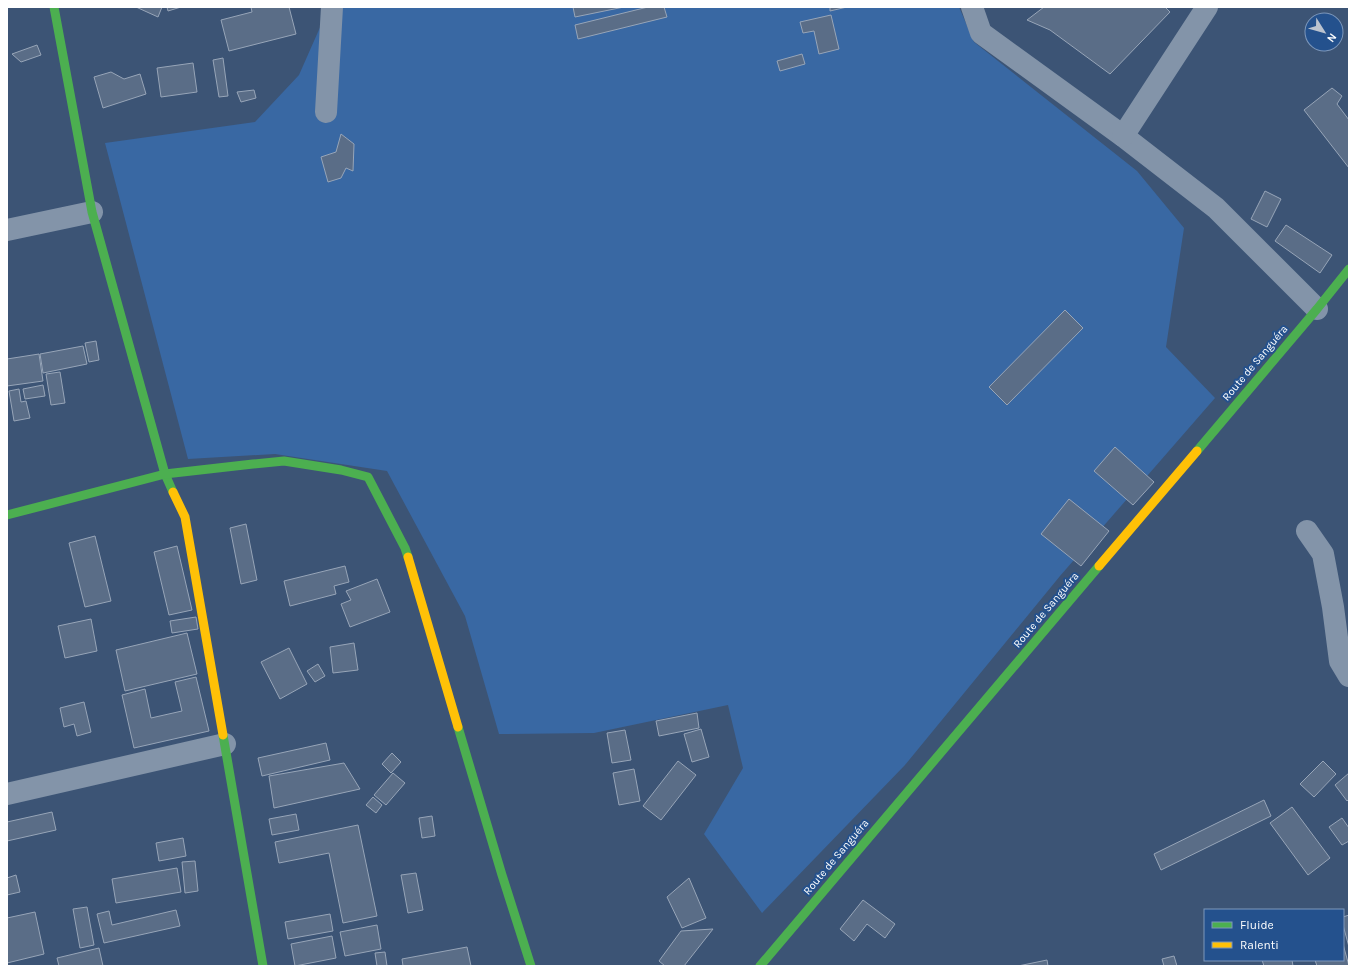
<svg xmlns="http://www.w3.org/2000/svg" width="1356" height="973" font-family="Karla,sans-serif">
<rect width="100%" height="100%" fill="#3c5475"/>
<!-- green -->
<path fill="#3968a3" d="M329 7H959L974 42 1137 171 1184 228 1166 347 1215 398 1060 576 905 765 762 913 704 834 743 768 728 705 594 733 499 734 465 616 387 471 275 454 188 459 105 143 255 122 299 75Z"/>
<!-- building -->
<g fill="#5a6d87" stroke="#97a5b8">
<path d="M136 7H162L158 17Z"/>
<path d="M167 7H181L168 11Z"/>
<path d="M251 7H289L296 34 229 51 221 20 252 12Z"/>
<path d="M573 7H624L575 17Z"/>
<path d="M648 7H664L667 17 578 39 575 25Z"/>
<path d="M830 7H847L830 11Z"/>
<path d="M1044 7H1165L1170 12 1110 74 1050 30 1027 20Z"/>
<path d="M831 15 839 49 819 54 814 31 803 33 800 22Z"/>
<path d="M37 45 41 55 21 62 12 54Z"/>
<path d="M802 54 805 64 780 71 777 61Z"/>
<path d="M223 58 228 96 219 97 213 60Z"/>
<path d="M193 63 197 92 161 97 157 68Z"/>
<path d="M111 72 124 79 140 74 146 94 103 108 94 77Z"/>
<path d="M1332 88 1342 96 1337 104 1349 120V168L1304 110Z"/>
<path d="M254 90 256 98 241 102 237 92Z"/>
<path d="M341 134 354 144 353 171 346 168 341 178 328 182 321 157 336 152Z"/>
<path d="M1265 191 1281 199 1267 227 1251 219Z"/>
<path d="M1286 225 1332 255 1320 273 1275 241Z"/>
<path d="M1065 310 1083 328 1007 405 989 387Z"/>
<path d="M96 341 99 360 89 362 85 343Z"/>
<path d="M83 346 87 364 43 373 40 354Z"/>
<path d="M39 354 43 381 7 386V359Z"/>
<path d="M60 372 65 403 51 405 46 374Z"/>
<path d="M43 385 45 396 25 399 23 389Z"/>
<path d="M19 389 21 402 26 401 30 418 14 421 9 391Z"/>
<path d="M1115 447 1154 482 1133 505 1094 471Z"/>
<path d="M1069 499 1109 531 1081 566 1041 534Z"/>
<path d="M246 524 257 580 241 584 230 528Z"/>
<path d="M95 536 111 601 85 607 69 543Z"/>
<path d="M177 546 192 610 169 615 154 552Z"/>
<path d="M345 566 349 582 334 586 336 594 290 606 284 581Z"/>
<path d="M377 579 390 612 350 627 341 604 351 600 346 591Z"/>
<path d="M196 617 198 629 172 633 170 621Z"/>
<path d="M91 619 97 651 65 658 58 626Z"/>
<path d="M187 633 197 674 125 691 116 650Z"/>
<path d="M354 643 358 670 333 673 330 647Z"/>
<path d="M289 648 307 684 280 699 261 662Z"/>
<path d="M318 664 325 676 315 682 307 671Z"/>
<path d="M196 677 209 731 134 748 122 695 145 689 151 718 182 711 175 682Z"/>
<path d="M84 702 91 732 77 736 74 724 64 727 60 708Z"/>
<path d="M697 713 699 728 659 736 656 721Z"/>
<path d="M701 729 709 757 692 762 684 734Z"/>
<path d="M625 730 631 760 612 763 607 733Z"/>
<path d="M326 743 330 760 262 776 258 758Z"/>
<path d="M392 753 401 762 391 773 382 764Z"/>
<path d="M678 761 696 775 661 820 643 806Z"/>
<path d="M1323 761 1336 774 1314 797 1300 784Z"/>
<path d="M344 763 360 789 274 808 269 776Z"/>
<path d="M634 769 640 801 619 805 613 773Z"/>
<path d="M393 773 405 783 386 805 374 795Z"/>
<path d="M1349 773V799L1347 801 1335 785Z"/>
<path d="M373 797 382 805 376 813 366 805Z"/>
<path d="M1264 800 1271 816 1161 870 1154 854Z"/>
<path d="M1292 807 1330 858 1308 875 1270 823Z"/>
<path d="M52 812 56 830 7 841V822Z"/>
<path d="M296 814 299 830 272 835 269 819Z"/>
<path d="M432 816 435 836 422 838 419 818Z"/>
<path d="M1342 818 1349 828V841L1342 845 1329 827Z"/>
<path d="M358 825 377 916 343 923 329 853 279 863 275 842Z"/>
<path d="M183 838 186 856 159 861 156 843Z"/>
<path d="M195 861 198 891 185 893 182 862Z"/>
<path d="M177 868 181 892 116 903 112 879Z"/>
<path d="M416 873 423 910 408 913 401 875Z"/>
<path d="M16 875 20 892 7 895V878Z"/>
<path d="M689 878 706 918 682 928 667 897Z"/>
<path d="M863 900 895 924 885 938 867 924 854 941 840 929Z"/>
<path d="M87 907 94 945 80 948 73 909Z"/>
<path d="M176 910 180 926 104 943 97 914 109 911 112 925Z"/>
<path d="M35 912 44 954 7 963V918Z"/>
<path d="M330 914 333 931 288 939 285 922Z"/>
<path d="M1349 915V947L1343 925V917Z"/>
<path d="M377 925 381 949 345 956 340 932Z"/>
<path d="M713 929 684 966H665L659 961 681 931Z"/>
<path d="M332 936 336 958 295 966 291 944Z"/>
<path d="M1343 944 1349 966H1317L1315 960H1343Z"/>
<path d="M467 947 471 966H403L402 959Z"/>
<path d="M99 948 103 966H59L57 958Z"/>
<path d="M385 952 387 966H377L375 953Z"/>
<path d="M1174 956 1177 966H1164L1162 959Z"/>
<path d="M1047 960 1048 966H1018Z"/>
<path d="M1262 960H1292L1293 966H1264Z"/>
</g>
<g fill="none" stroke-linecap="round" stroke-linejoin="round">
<!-- street -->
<g stroke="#8394a9" stroke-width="22">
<path d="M972 7 981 33 1123 136 1216 208 1317 309"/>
<path d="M326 112 332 7"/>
<path d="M1123 136 1207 7"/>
<path d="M7 230 92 212"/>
<path d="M1307 531 1323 554 1333 607 1340 661 1349 676"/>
<path d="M7 794 225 744"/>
</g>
<!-- fast -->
<g stroke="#4caf50" stroke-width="9">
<path d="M54 7 92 212 165 474 173 492"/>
<path d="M1197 451 1317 309 1349 269"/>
<path d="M7 515 165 474 253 464 284 461 341 470 368 477 405 548 408 557"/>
<path d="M458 727 502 875 531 966"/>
<path d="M223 735 263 966"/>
<path d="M760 966 1099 566"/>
</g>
<!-- slow -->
<g stroke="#ffc107" stroke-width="9">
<path d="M173 492 185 517 223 735"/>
<path d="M408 557 458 727"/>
<path d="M1099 566 1197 451"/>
</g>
</g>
<g text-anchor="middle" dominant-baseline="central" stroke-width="4" stroke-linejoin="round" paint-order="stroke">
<!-- street labels -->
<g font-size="11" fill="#fff" stroke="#24518d">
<text transform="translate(1255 363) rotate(-50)">Route de Sanguéra</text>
<text transform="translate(1046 610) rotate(-50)">Route de Sanguéra</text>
<text transform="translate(836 857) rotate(-50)">Route de Sanguéra</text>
</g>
</g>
<!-- border -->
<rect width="1356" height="973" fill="none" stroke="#ffffff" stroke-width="16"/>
<!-- legend -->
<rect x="1204" y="909" width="140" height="52" fill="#24518d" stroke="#7c97bb"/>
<rect x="1212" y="922" width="20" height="6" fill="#4caf50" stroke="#7c97bb"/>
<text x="1240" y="929" font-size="12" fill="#ffffff">Fluide</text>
<rect x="1212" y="942" width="20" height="6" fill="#ffc107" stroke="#7c97bb"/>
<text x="1240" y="949" font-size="12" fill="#ffffff">Ralenti</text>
<!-- north arrow -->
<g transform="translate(1324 32) rotate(127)"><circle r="19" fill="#24518d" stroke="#7c97bb"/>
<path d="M0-3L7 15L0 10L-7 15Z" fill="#bbc3cf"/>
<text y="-6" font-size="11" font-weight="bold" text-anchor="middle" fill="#ffffff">N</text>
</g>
</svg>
